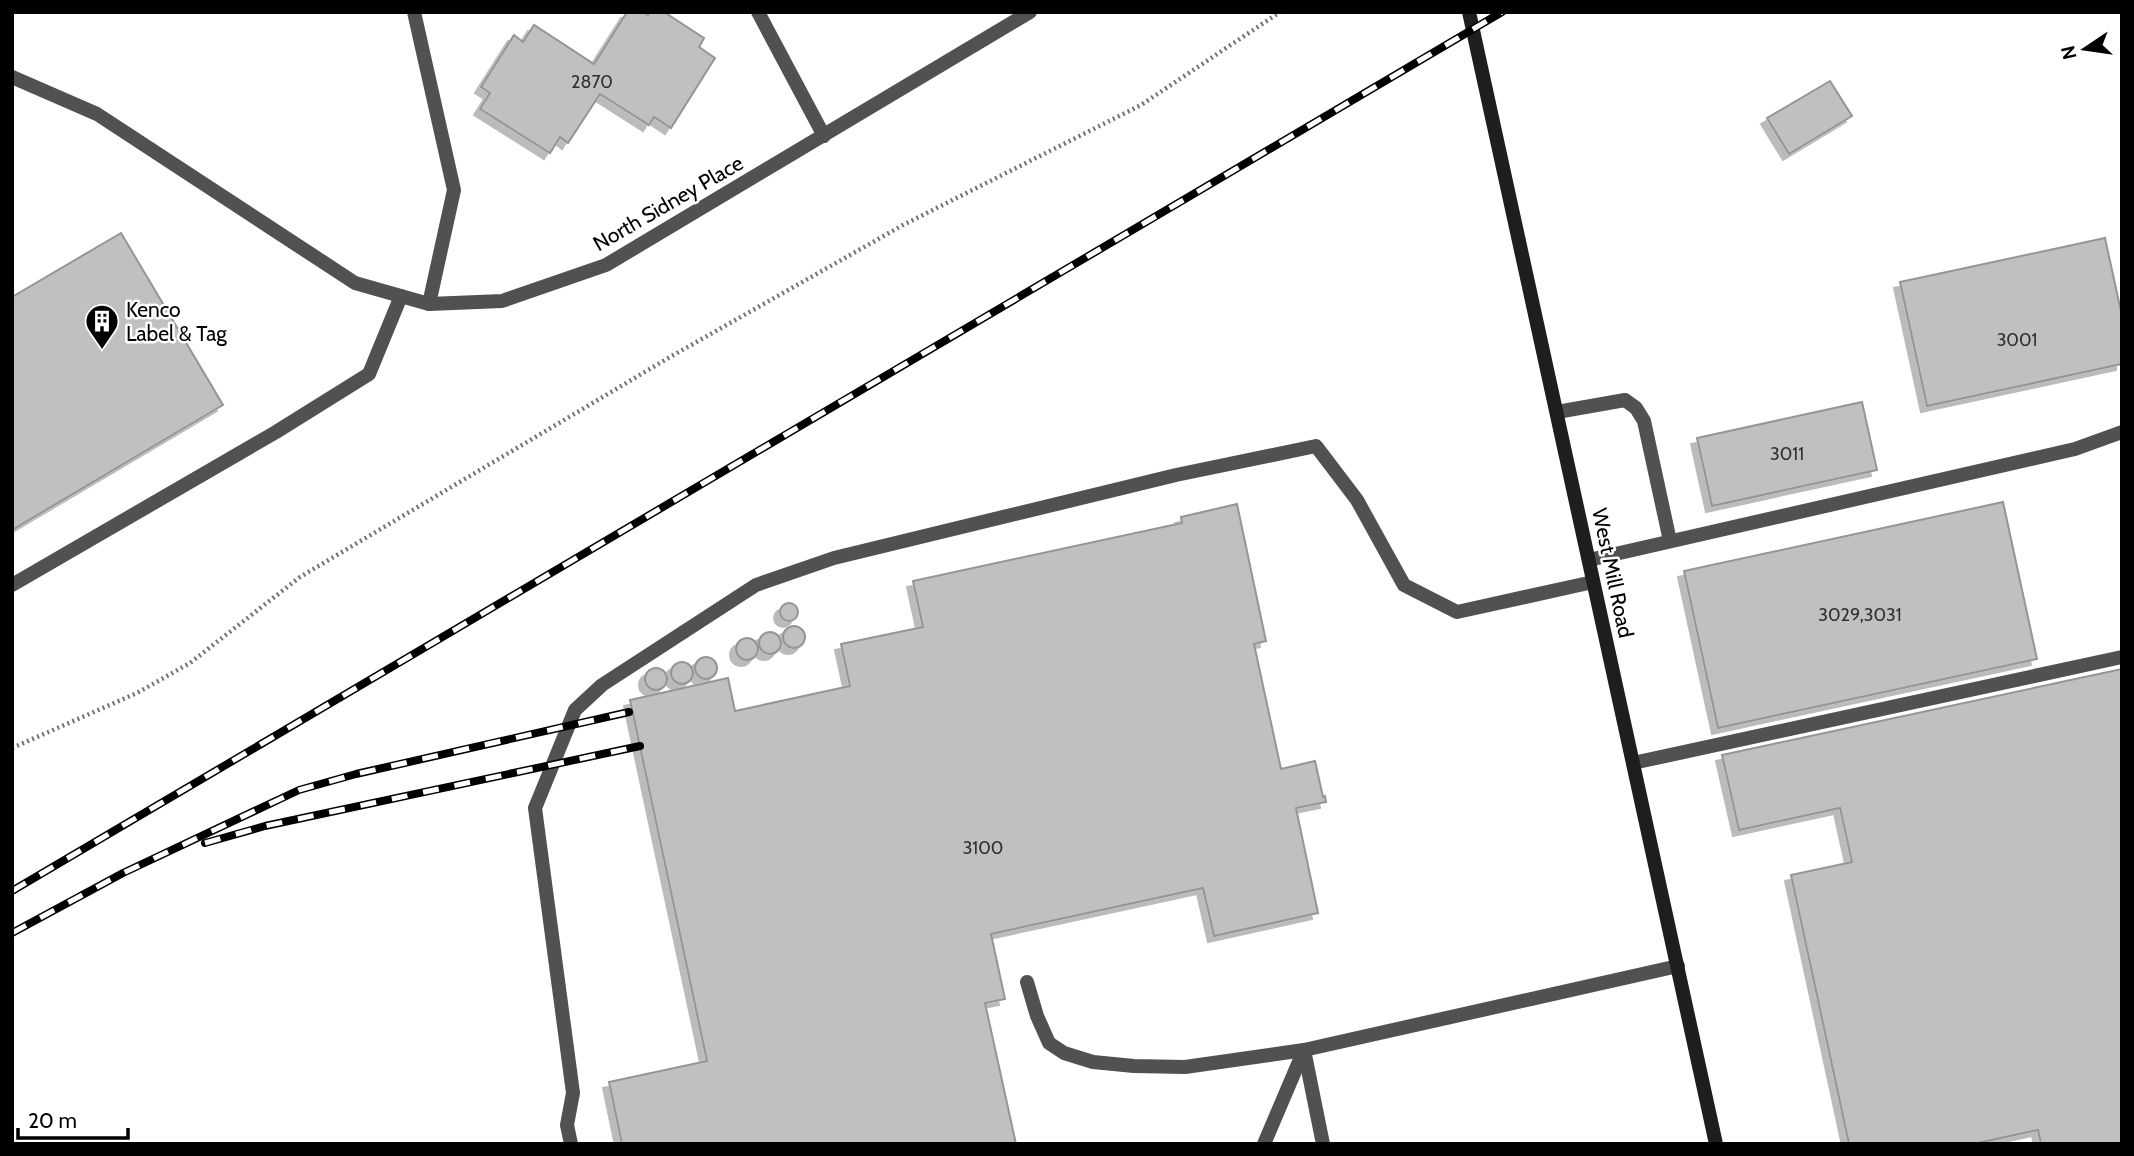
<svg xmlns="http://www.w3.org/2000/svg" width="2134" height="1156" font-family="Cabin,sans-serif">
<defs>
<filter id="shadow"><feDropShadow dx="-6" dy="6" stdDeviation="0" flood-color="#0004"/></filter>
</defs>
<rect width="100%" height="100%" fill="#fff"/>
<!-- building -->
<g fill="#c0c0c0" stroke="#959595" stroke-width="2" filter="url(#shadow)">
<path d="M627 12H644L648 15 649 12H664L704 38 699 47 715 58 671 128 654 117 649 125 600 94 568 143 560 137 550 153 480 109 490 93 481 87 514 35 523 42 534 25 594 64Z"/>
<path d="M1830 81 1852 116 1789 154 1767 118Z"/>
<path d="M121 233 223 405 12 530V297Z"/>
<path d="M2105 238 2122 316V364L1927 406 1900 282Z"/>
<path d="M1862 402 1877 470 1712 506 1697 438Z"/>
<path d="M2003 502 2037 659 1718 728 1684 571Z"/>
<path d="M1237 504 1266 641 1254 644 1281 769 1315 761 1323 797 1325 796 1326 802 1296 808 1318 913 1214 936 1203 888 991 934 1005 999 985 1003 1016 1144H622L609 1082 707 1061 630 700 728 678 735 711 850 686 841 644 923 627 913 581 1182 523 1181 517Z"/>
<circle cx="789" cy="612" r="9"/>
<circle cx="794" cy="637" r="11"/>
<circle cx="770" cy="643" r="11"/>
<circle cx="747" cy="649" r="11"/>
<circle cx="706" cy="668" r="11"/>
<circle cx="682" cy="673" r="11"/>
<circle cx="656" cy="679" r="11"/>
<path d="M2122 669V1144H2041L2038 1130 1973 1144H1849L1791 875 1852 862 1840 808 1739 830 1722 755Z"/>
</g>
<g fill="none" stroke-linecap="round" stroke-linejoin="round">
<!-- path -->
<path stroke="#737373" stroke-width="4.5" stroke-dasharray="2 3.5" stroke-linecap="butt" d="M12 748 137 693 190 663 300 577 670 357 903 225 1141 105 1280 12"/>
<!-- service -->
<g stroke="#515151" stroke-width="14">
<path d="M414 12 454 190 429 304"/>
<path d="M758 12 824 136"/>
<path d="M1557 412 1625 400 1636 408 1644 421 1670 541"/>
<path d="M1589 560 2075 449 2122 432"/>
<path d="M12 585 276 432 369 374 401 296"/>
<path d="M1633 763 2122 657"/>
<path d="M1027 982 1037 1016 1049 1043 1064 1053 1093 1062 1134 1066 1185 1067 1304 1050 1678 966"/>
<path d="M1304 1050 1323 1144"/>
<path d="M571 1144 567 1125 573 1093 535 808 575 710 602 685 756 585 834 558 1176 475 1316 446 1357 500 1404 585 1457 612 1593 582"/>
<path d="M1264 1144 1304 1050"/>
</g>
<!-- minor -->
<path stroke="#515151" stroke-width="14" d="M12 77 97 114 355 283 429 304 502 301 606 265 1030 12"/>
<!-- secondary -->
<path stroke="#1e1e1e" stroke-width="14" d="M1469 12 1716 1144"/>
<defs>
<g id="rail">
<path d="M205 843 265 826 640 746"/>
<path d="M12 891 1502 12"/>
<path d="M12 933 123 873 299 790 356 774 629 712"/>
</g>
</defs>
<!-- rail casing -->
<use href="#rail" stroke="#000" stroke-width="8"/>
<!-- rail -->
<use href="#rail" stroke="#fff" stroke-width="5" stroke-dasharray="16" stroke-linecap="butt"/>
</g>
<!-- icons -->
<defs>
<symbol id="building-pin" viewBox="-11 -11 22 30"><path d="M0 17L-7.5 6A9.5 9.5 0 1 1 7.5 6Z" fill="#000" stroke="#fff"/><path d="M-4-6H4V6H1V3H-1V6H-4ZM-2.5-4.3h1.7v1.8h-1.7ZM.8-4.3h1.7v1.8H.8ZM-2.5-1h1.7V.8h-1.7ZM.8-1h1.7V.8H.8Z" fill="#fff"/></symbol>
</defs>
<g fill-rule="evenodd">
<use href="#building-pin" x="83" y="302" width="38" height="52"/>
</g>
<g text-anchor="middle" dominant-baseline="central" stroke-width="5" stroke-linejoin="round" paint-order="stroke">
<!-- number labels -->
<g font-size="18" fill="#303030">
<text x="592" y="82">2870</text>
<text x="2017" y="340">3001</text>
<text x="1787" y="454">3011</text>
<text x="1860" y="615">3029,3031</text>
<text x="983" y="848">3100</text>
</g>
<!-- street labels -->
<g font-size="21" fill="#000" stroke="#fff">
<text transform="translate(668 203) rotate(-30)">North Sidney Place</text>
<text transform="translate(1613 573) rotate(78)">West Mill Road</text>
</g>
<!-- poi labels -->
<g font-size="21" fill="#000" stroke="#fff" text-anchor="start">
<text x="126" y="309">Kenco<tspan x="126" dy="24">Label &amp; Tag</tspan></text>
</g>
</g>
<!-- border -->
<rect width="2134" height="1156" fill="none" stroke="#000000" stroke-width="28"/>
<!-- north arrow -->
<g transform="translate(2085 49) rotate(257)" stroke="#ffffff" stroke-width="5" paint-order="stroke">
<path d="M0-5L12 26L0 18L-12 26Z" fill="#000000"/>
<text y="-10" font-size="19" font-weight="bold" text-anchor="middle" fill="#000000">N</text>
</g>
<!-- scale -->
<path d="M18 1128v10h110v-10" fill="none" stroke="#000000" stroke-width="3.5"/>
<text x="28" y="1128" font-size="21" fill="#000000" stroke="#ffffff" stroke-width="5" paint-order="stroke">20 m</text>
</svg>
